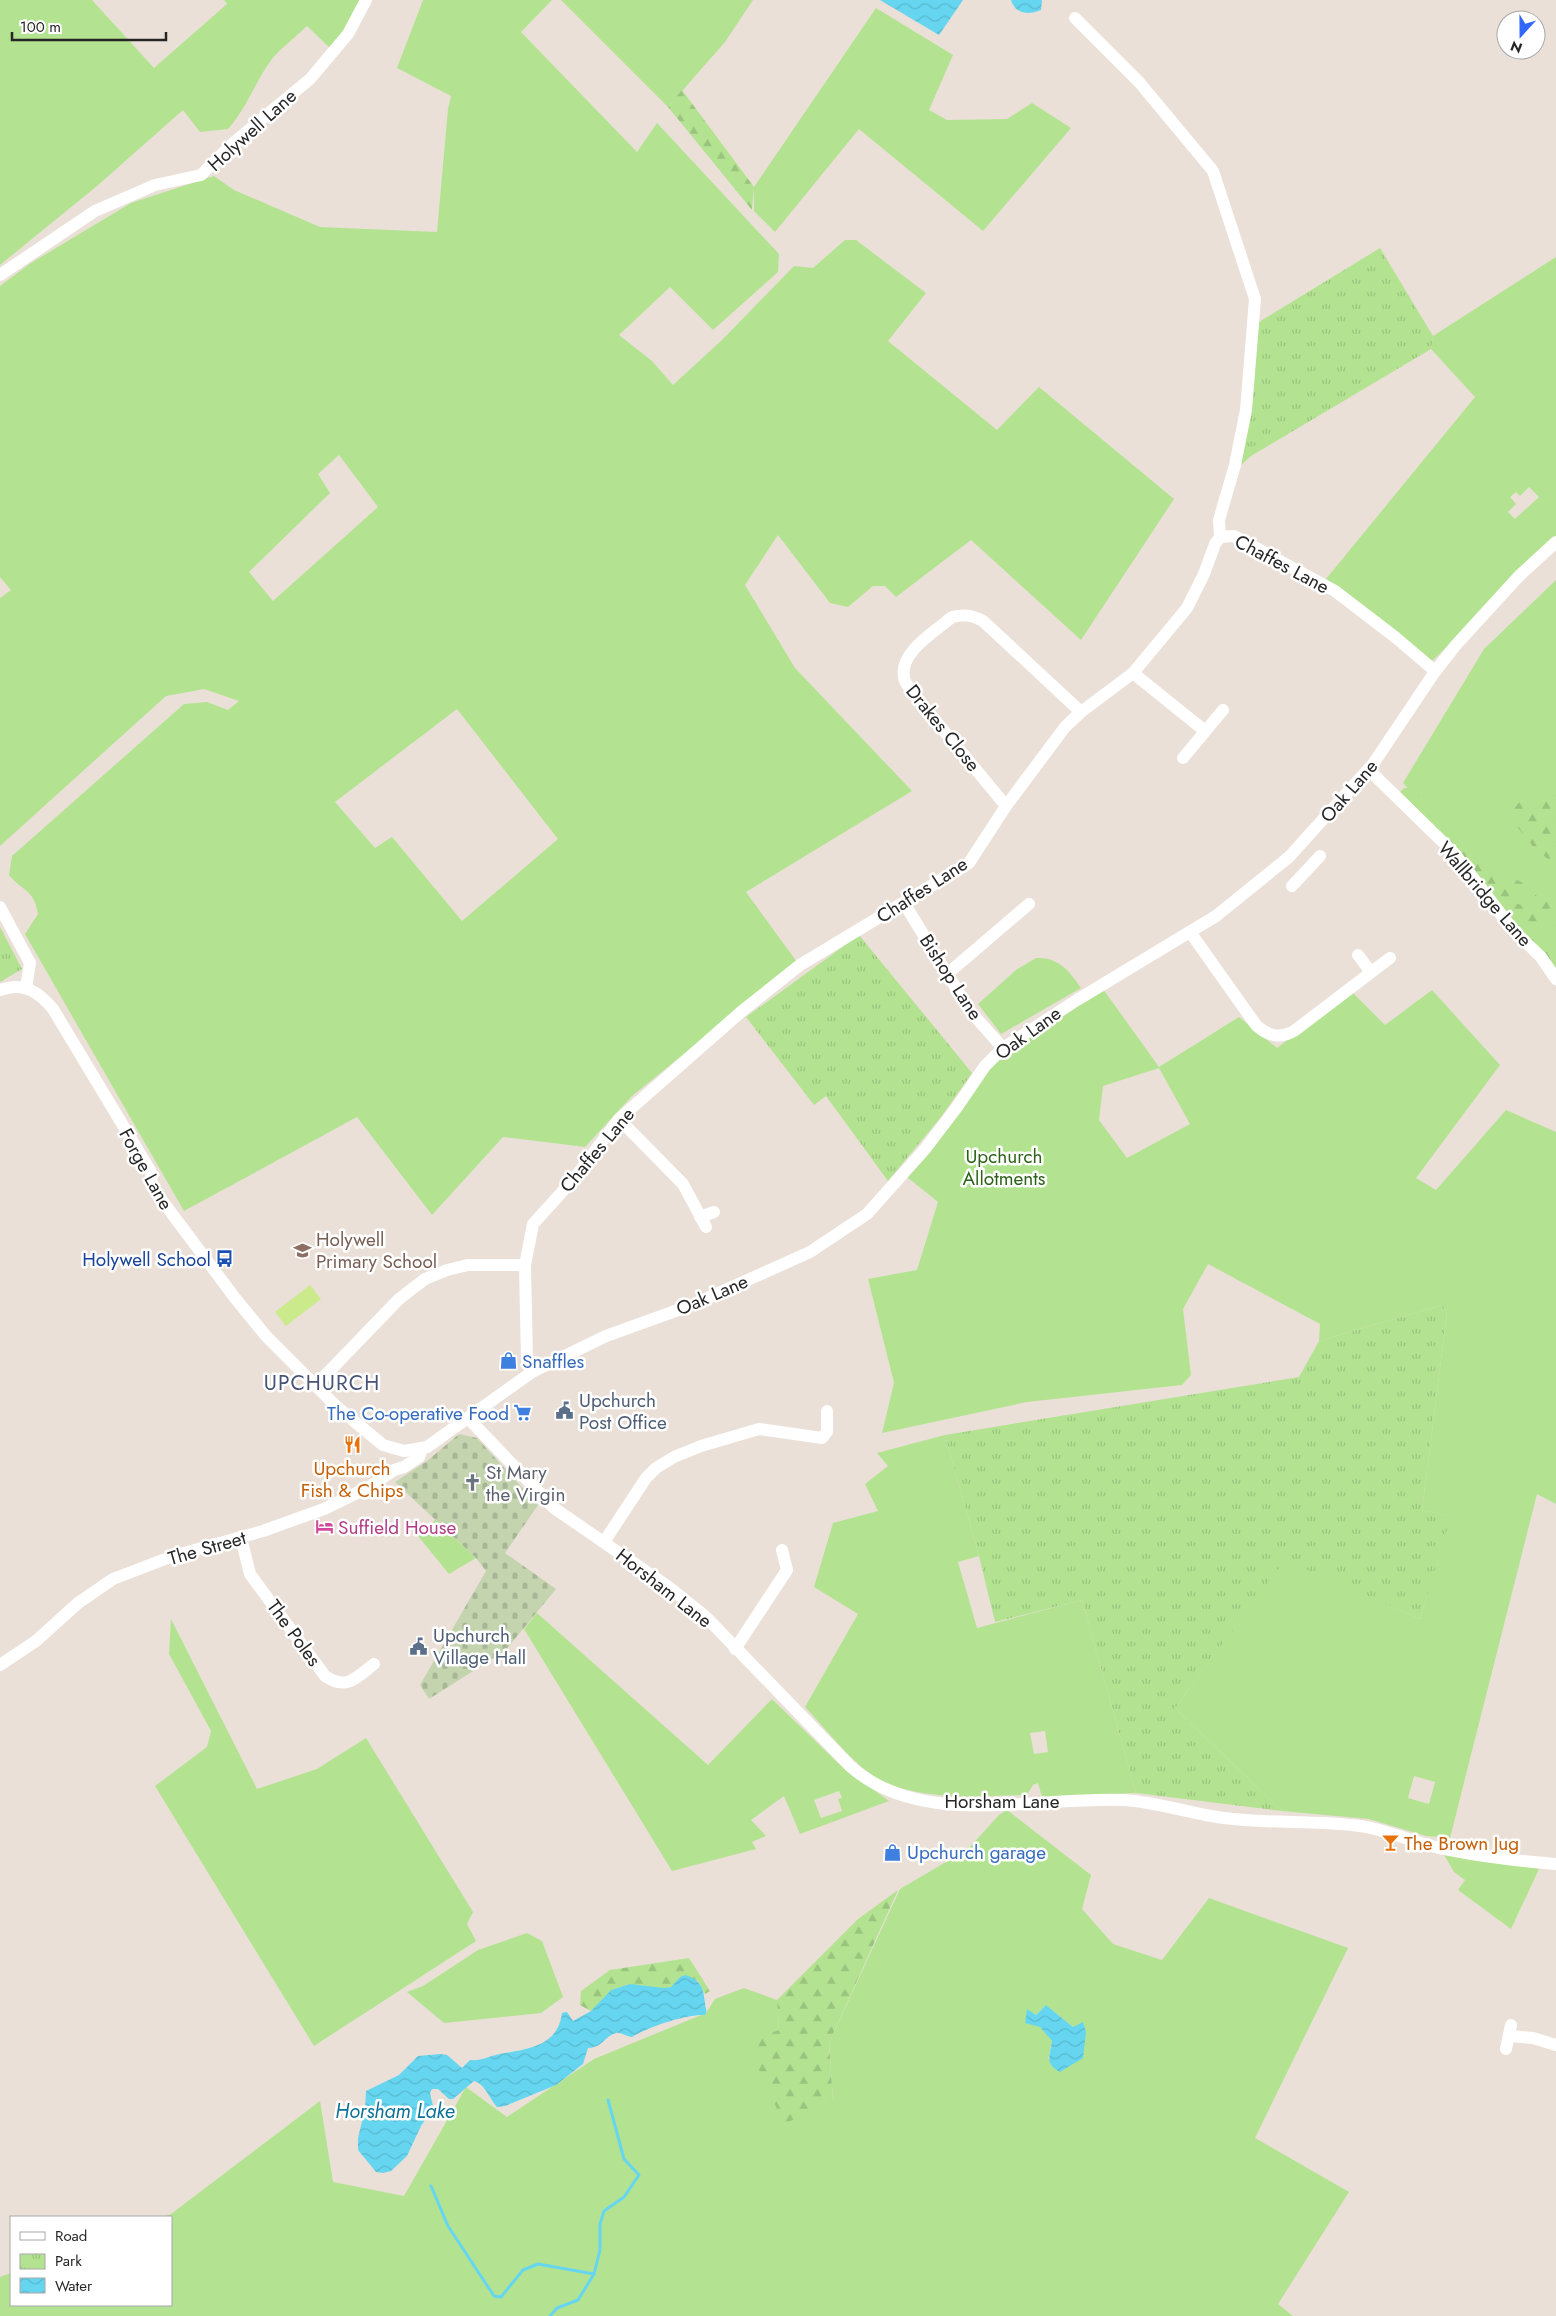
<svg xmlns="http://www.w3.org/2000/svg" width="1556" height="2316" font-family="Jost,sans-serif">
<defs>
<pattern id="forest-firs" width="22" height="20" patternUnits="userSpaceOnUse" patternTransform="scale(1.25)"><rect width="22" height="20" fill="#b3e391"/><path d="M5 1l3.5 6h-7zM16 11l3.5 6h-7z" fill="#9ac37d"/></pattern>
<pattern id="cemetery-stones" width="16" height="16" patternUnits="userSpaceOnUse" patternTransform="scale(1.25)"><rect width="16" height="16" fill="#c3d4ae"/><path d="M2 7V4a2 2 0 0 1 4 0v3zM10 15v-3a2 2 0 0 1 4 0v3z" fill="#a7b696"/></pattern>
<pattern id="park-tufts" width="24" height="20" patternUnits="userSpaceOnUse" patternTransform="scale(1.25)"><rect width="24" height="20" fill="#b3e391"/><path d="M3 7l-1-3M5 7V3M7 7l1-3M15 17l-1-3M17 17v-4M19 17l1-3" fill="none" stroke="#9ac37d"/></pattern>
<pattern id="water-waves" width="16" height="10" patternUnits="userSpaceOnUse" patternTransform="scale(1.25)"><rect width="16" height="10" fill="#66d6f0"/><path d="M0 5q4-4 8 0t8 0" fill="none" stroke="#58b8ce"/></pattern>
</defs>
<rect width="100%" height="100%" fill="#eae0d7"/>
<!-- grass -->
<g fill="#b3e391" fill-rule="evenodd">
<path d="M0 0H92L154 68 227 4 224 0H361L357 11 331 49 307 26C296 37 282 47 272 59 255 81 248 107 228 129L200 132 183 110 97 186 0 265Z"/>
<path d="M423 0H552L521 32 637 152 657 123 779 254 778 272 713 330 670 287 619 335 652 361 673 385 723 339 794 266 813 268 845 240H856L926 293 888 341 997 430 1039 387 1174 499 1081 640 971 540 896 597 885 586H873L848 607 830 603 778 535 745 585 795 668 912 791 746 892 797 962 632 1096 585 1147 503 1137 432 1215 357 1117 184 1211 25 934 38 914C34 889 23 892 9 875L12 856 184 704 207 702 228 710 239 701 204 689 166 696 0 846V598L11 590 0 577V286L31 263 131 203 214 176 234 190 320 227 437 232 448 109 451 96 397 68ZM339 455 378 507 273 601 249 572 330 493 318 474ZM457 709 558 839 462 921 392 837 375 848 335 802Z"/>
<path d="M561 0H753L725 42 668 107Z"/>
<path d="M876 8 953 55 929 110 947 120 1007 119 1032 103 1071 128 983 231 859 129 775 232 754 211V187Z"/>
<path d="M1556 257V541L1432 661 1326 579 1475 397 1431 349 1433 336ZM1529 487 1539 497 1515 519 1508 512 1516 504 1510 497 1516 492 1520 496Z"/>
<path d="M1556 580V973L1488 877 1403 783 1484 649Z"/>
<path d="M1036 958C1059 957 1069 971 1081 988L1001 1034 978 1004 1016 970Z"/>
<path d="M1103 989 1159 1067 1239 1017 1277 1048 1351 991 1385 1025 1432 990 1500 1065 1416 1178 1436 1190 1506 1110 1556 1132V1504L1537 1494 1450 1838 1426 1836 1369 1819 1282 1811 1175 1708 1285 1559 1420 1619 1450 1516 1422 1510 1447 1313 1442 1305 1319 1341 1320 1324 1208 1264 1183 1309 1191 1375 1182 1385 1027 1402 882 1433 894 1383 868 1279 917 1270 938 1202 907 1177 981 1079 1004 1054ZM1159 1068 1190 1124 1127 1158 1099 1120 1103 1086ZM1414 1776 1435 1782 1429 1804 1408 1798Z"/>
<path d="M945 1435 979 1556 958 1562 977 1628 1082 1600 1136 1793 1042 1797 1038 1783 1033 1785 1027 1795C980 1796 931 1801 886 1783 859 1772 826 1729 805 1707L858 1614 814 1587 833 1523 878 1511 865 1484 888 1466 877 1453ZM1045 1731 1048 1752 1034 1754 1030 1733Z"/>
<path d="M435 1520 476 1558 449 1574 418 1536Z"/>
<path d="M537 1613 708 1765 772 1699 839 1764 889 1801 800 1834 784 1796 751 1820 766 1836 752 1842 756 1849 672 1871 524 1629ZM839 1791 842 1798 838 1799 842 1811 821 1818 814 1800Z"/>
<path d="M171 1619 257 1789 317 1769 366 1738 473 1912 467 1924 476 1941 314 2046 155 1786 207 1747 211 1731 169 1654Z"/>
<path d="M1007 1810 1091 1875 1082 1909 1113 1944 1162 1960 1209 1898 1348 1948 1255 2138 1349 2192 1278 2304 1293 2316H0V2277L11 2273V2305H171V2217H163L171 2214 320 2101 333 2182 404 2196 466 2087 507 2117 594 2059 706 2013 715 1999 744 1988 777 2000 779 2030 747 2043 833 2100 829 2043 900 1889 968 1849 999 1815ZM1046 2005 1073 2027 1048 2060 1052 2041 1027 2010 1036 2015Z"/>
<path d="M1443 1853 1539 1869 1511 1929 1458 1890 1465 1880 1454 1872Z"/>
<path d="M527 1933 542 1941 563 1997 541 2013 444 2023 407 1992 423 1986 478 1950Z"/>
</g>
<!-- forest -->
<g fill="url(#forest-firs)">
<path d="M682 90 754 187 752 210 668 107Z"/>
<path d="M1404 788H1411L1463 840 1481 853C1485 865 1486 872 1499 881L1505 877 1508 881 1514 879 1524 883 1525 894 1516 903 1538 912 1535 895 1542 894 1549 900 1554 913H1556V923L1544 920C1533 933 1551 946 1556 956 1556 959 1556 966 1556 969L1528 939 1460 852 1400 792Z"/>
<path d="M1556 792V865L1535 849 1510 818 1514 808 1525 796 1541 805 1548 793Z"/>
<path d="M898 1890 829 2043 833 2101 784 2124 746 2042 779 2030 777 2000 858 1919Z"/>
<path d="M689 1958 710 1991 705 1994 698 1981 680 1977 672 1987 591 2011 580 2005 581 1991 610 1970Z"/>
</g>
<!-- cemetery -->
<path fill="url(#cemetery-stones)" d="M459 1434 477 1438 538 1505 505 1553 556 1589 505 1651 429 1699 420 1685 486 1571 476 1558 395 1482 427 1461Z"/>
<!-- park -->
<g fill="url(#park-tufts)">
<path d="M1380 248 1433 336 1431 349 1251 456 1241 465 1259 322Z"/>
<path d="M0 927 22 969 0 982Z"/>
<path d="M859 935 972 1073 941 1117 888 1181 826 1096 814 1105 746 1017Z"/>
<path d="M1442 1305 1447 1313 1422 1510 1451 1516 1420 1619 1285 1560 1175 1708 1282 1811 1136 1793 1082 1600 995 1622 979 1556 945 1435 1299 1377 1319 1341Z"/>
</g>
<!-- pitch -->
<path fill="#caea8c" d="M310 1285 321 1299 286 1326 275 1312Z"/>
<!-- water -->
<g fill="url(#water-waves)">
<path d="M880 0H963L939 35Z"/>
<path d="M1011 0H1042L1041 10C1028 15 1016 15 1011 0Z"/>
<path d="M686 1975C702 1982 703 1987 705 2003 705 2009 708 2010 705 2015 686 2014 648 2027 632 2037 627 2037 621 2032 616 2033 605 2036 602 2048 588 2048L583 2064 556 2085 505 2106 497 2107C489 2098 485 2084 474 2081L453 2099H449L438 2089H432L430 2093 433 2106 431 2111 421 2126 407 2156 391 2171 383 2173 376 2172 358 2150V2138L365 2109 366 2091 399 2075 418 2056 440 2054 447 2055 462 2068 470 2060C482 2061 489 2056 500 2054 528 2049 558 2046 562 2013L567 2012 573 2021 591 2011 611 1990 630 1984 664 1988 671 1987 680 1977Z"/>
<path d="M1046 2005 1073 2027 1083 2022 1086 2032 1083 2058 1060 2072C1044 2063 1050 2056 1052 2041L1040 2027 1025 2023 1027 2009 1036 2015Z"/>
</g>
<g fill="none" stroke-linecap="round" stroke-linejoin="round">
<!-- stream -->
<g stroke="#66d6f0" stroke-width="3">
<path d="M431 2186 448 2226 494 2296 501 2297 523 2270 538 2264 594 2274"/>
<path d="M550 2316 557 2308 578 2300 594 2274 600 2250V2224L604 2211 624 2197 639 2175 624 2159 608 2100"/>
</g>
<!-- minor -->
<g stroke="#fff" stroke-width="12">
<path d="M1075 18 1139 82 1213 171 1255 299 1246 410 1235 465 1219 520 1220 537"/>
<path d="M0 275 95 211 155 185 201 175 232 144 310 79 348 34 366 0"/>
<path d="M1133 673 1205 731"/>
<path d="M1183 758 1223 710"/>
<path d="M1369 770 1454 853 1513 930 1541 957 1556 979"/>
<path d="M1006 806 911 691C909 687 904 682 904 677 899 652 936 631 952 617 964 614 972 615 983 621L1081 712"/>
<path d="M1292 886 1320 856"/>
<path d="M904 903 970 1011 1003 1048"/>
<path d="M0 907 30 963 26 988"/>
<path d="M1190 932 1256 1025C1268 1036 1279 1039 1294 1031L1390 958"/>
<path d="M1358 955 1370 971"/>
<path d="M946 975 1029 904"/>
<path d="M0 990C23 982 38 991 53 1009L151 1172 152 1187 235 1298 266 1336 337 1407 383 1445 404 1451 427 1447 532 1372 606 1336 692 1305 810 1252 867 1214 925 1149 957 1107 985 1066 1003 1048 1077 1000 1216 916 1289 857 1373 764 1434 673 1455 646 1519 576 1556 542"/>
<path d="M619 1119 683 1184 706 1227"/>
<path d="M700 1217 714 1212"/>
<path d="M532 1372 527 1361 525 1265 533 1224 572 1181 619 1119 742 1011 800 965 969 863 1006 806 1065 727 1081 712 1133 673 1187 608 1204 574 1215 544 1220 537 1234 536 1335 591 1395 637 1435 671"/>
<path d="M315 1386 399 1299 425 1279 447 1270 468 1265H525"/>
<path d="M468 1418 554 1508 670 1588 706 1617 850 1766C921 1830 1038 1796 1124 1800 1158 1802 1191 1814 1224 1818 1269 1824 1315 1820 1360 1826 1385 1829 1417 1844 1444 1849 1481 1857 1519 1861 1556 1864"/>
<path d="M241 1538 250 1574 325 1676C347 1691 357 1677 374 1664"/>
<path d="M604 1542 646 1478 656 1468 674 1457 701 1446 759 1429 822 1438 827 1432V1411"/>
<path d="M735 1649 787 1570 782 1550"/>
<path d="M0 1665 36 1641 78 1603 113 1579 173 1556 263 1531 324 1509 369 1487 394 1470 404 1467 419 1457 422 1448"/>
<path d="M1510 2036 1533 2038 1556 2045"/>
<path d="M1506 2049 1511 2025"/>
</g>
</g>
<!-- icons -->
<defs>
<symbol id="school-bare" viewBox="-9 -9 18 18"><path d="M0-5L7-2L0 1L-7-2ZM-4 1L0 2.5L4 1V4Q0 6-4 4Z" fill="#8d6e63" stroke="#fff" stroke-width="2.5" paint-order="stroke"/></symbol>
<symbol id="bus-bare" viewBox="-9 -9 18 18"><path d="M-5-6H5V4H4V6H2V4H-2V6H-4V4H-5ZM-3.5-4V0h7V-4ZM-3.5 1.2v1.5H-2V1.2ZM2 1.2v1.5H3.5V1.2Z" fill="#1a4fb4" stroke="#fff" stroke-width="2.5" paint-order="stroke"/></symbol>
<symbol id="shop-bare" viewBox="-9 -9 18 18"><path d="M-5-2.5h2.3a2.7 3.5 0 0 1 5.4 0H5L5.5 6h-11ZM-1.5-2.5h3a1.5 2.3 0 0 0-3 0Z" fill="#3f7fe0" stroke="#fff" stroke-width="2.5" paint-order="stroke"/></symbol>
<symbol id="civic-bare" viewBox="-9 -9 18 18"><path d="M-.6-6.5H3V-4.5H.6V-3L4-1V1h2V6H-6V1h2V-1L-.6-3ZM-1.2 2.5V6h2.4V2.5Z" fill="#5c6f8a" stroke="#fff" stroke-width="2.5" paint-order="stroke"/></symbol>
<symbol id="supermarket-bare" viewBox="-9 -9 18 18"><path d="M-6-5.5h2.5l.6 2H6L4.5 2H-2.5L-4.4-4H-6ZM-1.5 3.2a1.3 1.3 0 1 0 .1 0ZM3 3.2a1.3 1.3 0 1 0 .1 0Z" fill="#3f7fe0" stroke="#fff" stroke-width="2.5" paint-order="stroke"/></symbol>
<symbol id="restaurant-bare" viewBox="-9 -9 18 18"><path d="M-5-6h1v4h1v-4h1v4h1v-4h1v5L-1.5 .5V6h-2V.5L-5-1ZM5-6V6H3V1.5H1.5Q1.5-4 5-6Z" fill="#e8710a" stroke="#fff" stroke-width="2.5" paint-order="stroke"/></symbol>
<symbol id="church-bare" viewBox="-9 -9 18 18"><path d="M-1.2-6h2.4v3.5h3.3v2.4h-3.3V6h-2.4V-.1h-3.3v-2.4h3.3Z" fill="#6b7280" stroke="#fff" stroke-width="2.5" paint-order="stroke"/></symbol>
<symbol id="hotel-bare" viewBox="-9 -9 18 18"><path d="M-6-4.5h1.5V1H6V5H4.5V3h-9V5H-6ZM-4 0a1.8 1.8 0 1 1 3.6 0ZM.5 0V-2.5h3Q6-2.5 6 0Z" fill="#d1479c" stroke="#fff" stroke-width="2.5" paint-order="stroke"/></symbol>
<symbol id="bar-bare" viewBox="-9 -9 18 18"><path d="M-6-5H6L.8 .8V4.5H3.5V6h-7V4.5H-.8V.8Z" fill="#e8710a" stroke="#fff" stroke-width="2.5" paint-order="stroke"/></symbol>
</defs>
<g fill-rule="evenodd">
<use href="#school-bare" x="290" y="1238" width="25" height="25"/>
<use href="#bus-bare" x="212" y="1246" width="25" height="25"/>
<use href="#shop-bare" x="496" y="1348" width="25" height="25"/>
<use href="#civic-bare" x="552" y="1398" width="25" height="25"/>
<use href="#supermarket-bare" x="510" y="1400" width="25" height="25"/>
<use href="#restaurant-bare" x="340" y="1432" width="25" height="25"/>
<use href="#church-bare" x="460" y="1470" width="25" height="25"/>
<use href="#hotel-bare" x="312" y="1514" width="25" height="25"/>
<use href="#civic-bare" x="406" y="1634" width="25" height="25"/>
<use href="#bar-bare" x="1378" y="1830" width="25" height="25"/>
<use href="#shop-bare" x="880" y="1840" width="25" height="25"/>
</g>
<g text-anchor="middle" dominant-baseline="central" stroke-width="5" stroke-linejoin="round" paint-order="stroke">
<!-- street labels -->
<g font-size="19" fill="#262626" stroke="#fff">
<text transform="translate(252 130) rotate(-42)">Holywell Lane</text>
<text transform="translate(1282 564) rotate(28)">Chaffes Lane</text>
<text transform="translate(943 728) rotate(51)">Drakes Close</text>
<text transform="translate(1349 791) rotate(-49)">Oak Lane</text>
<text transform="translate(922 890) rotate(-33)">Chaffes Lane</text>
<text transform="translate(1485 894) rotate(49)">Wallbridge Lane</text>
<text transform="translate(951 977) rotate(57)">Bishop Lane</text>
<text transform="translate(1028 1033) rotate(-36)">Oak Lane</text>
<text transform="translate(597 1150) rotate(-50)">Chaffes Lane</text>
<text transform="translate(146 1169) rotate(61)">Forge Lane</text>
<text transform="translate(712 1295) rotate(-23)">Oak Lane</text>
<text transform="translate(207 1548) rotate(-16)">The Street</text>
<text transform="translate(664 1588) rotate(38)">Horsham Lane</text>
<text transform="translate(294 1633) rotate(54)">The Poles</text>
<text x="1002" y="1801">Horsham Lane</text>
</g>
<!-- park labels -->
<g font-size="19" fill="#2d6317" stroke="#fff">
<text x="1004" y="1156">Upchurch<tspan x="1004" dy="22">Allotments</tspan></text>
</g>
<!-- education labels -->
<g font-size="19" fill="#785e54" stroke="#fff" text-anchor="start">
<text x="316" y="1239">Holywell<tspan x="316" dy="22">Primary School</tspan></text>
</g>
<!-- transit labels -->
<g font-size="19" fill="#164399" stroke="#fff" text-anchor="end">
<text x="211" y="1259">Holywell School</text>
</g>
<!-- shop labels -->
<g font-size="19" fill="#366cbe" stroke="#fff" text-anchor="start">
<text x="522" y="1361">Snaffles</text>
<text x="509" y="1413" text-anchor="end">The Co-operative Food</text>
<text x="907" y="1852">Upchurch garage</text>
</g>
<!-- service labels -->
<g font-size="19" fill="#4e5e75" stroke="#fff" text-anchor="start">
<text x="579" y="1400">Upchurch<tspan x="579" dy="22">Post Office</tspan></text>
<text x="433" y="1635">Upchurch<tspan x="433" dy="22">Village Hall</tspan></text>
</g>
<!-- food labels -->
<g font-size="19" fill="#c56008" stroke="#fff">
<text x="352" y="1468">Upchurch<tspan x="352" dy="22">Fish &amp; Chips</tspan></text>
<text x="1404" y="1843" text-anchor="start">The Brown Jug</text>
</g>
<!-- worship labels -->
<g font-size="19" fill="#5b616d" stroke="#fff" text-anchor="start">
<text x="486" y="1472">St Mary<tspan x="486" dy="22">the Virgin</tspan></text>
</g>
<!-- hotel labels -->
<g font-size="19" fill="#b23c85" stroke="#fff" text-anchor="start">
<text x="338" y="1527">Suffield House</text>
</g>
<!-- water labels -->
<g font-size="20" font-style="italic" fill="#0b7196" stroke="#fff">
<text x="395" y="2111">Horsham Lake</text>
</g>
<!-- quarter labels -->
<g font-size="21" letter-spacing="1" fill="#475377" stroke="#fff">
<text x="322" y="1383">UPCHURCH</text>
</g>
</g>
<!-- legend -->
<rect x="10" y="2216" width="162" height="90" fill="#ffffff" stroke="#a8a8a8"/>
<rect x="20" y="2232" width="25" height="8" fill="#ffffff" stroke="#a8a8a8"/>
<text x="55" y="2241" font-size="15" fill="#262626">Road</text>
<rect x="20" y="2254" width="25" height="15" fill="url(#park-tufts)" stroke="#a8a8a8"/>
<text x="55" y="2266" font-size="15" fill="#262626">Park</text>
<rect x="20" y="2278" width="25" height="15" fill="url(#water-waves)" stroke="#a8a8a8"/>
<text x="55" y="2291" font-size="15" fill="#262626">Water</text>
<!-- north arrow -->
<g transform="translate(1521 35) rotate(201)"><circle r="24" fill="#ffffff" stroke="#a8a8a8"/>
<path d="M0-4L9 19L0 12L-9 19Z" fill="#3167fd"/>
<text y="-8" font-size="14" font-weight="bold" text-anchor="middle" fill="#262626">N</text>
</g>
<!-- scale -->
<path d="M12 32v8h154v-8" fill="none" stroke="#262626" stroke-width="2.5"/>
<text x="20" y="32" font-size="15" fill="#262626" stroke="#ffffff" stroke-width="4" paint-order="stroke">100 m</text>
</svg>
